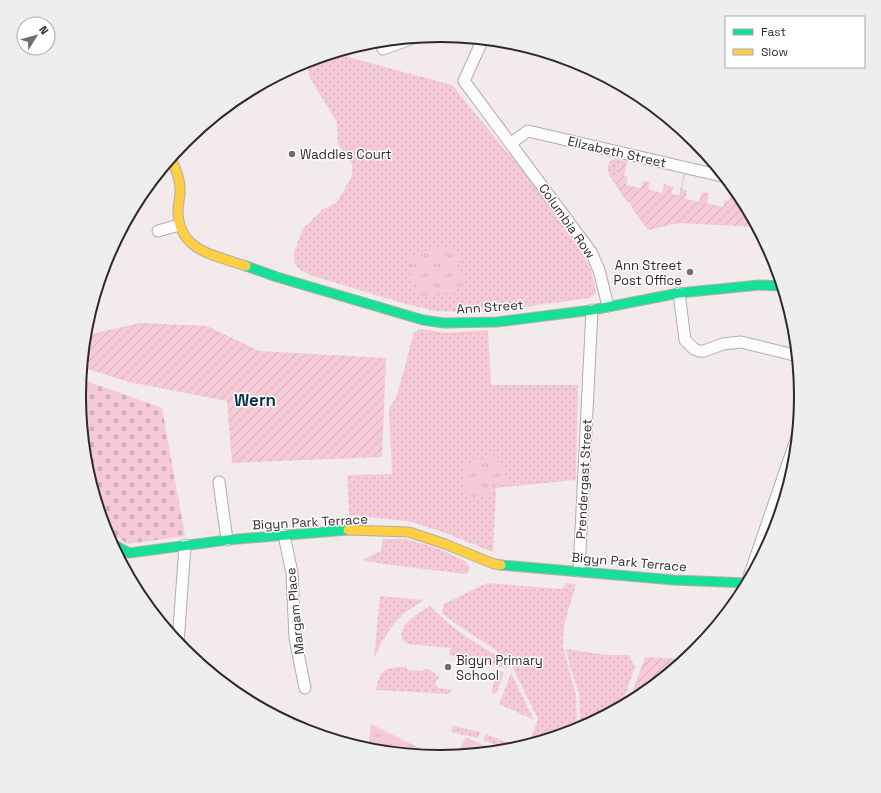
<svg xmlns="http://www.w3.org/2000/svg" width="881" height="793" font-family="'Space Grotesk',sans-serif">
<defs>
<pattern id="grass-dots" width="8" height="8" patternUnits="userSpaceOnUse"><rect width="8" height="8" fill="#f5cad6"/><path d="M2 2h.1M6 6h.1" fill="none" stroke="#d2aeb8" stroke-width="1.8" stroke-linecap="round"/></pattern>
<pattern id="cemetery-stones" width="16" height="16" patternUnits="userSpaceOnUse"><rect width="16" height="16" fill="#f5cad6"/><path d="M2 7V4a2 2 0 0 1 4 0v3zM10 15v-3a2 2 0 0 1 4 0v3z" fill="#d2aeb8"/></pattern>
<pattern id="park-tufts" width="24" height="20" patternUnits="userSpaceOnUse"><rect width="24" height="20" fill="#f5cad6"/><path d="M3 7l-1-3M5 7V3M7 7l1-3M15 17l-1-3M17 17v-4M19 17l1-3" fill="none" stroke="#d2aeb8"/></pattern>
<pattern id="garden-furrows" width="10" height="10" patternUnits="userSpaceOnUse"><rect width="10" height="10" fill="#f5cad6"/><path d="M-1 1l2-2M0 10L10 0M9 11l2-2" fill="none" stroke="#d2aeb8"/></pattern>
</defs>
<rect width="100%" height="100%" fill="#f2eaeb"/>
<!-- grass -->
<g fill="url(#grass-dots)">
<path d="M333 53 452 85 526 175 583 254 591 269 596 293 590 298 492 311 463 312 434 311 399 302 310 275 299 269 295 264 294 252 303 229 322 210 337 202 352 176V164L338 144 337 122 310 78 306 61Z"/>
<path d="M616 159 621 160 615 184 609 175 607 168 611 160Z"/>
<path d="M420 329 446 333 488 330 491 385H578L576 480 496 488 493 552 440 531 408 521 349 515 347 475 392 474 389 409 397 395 414 333Z"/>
<path d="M383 539H406L434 547 464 560 470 568 469 571 466 574 383 564 362 560 381 551Z"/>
<path d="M487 583 561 589 567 583 576 584 564 625 563 647 576 695 577 719 575 732 528 746 538 719 508 658 456 624 442 613 444 604Z"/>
<path d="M380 596 424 600C418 604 411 608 406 612 391 624 381 642 374 659Z"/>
<path d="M430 606C452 629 477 645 505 660L507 668 499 667 449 655 451 648 407 644C390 629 417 614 430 606Z"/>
<path d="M566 649 606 655H629L635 667 621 708 578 731 580 717 579 693 571 671Z"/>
<path d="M397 667H407V670L423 671V669H428L439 677 435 683 438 688 452 690 449 694 376 690C380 674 380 670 397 667Z"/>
<path d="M496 670 504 672 497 692 496 691 494 694 492 692Z"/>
<path d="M511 673 534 720 499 704Z"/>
<path d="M453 726 480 732 478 738 451 732Z"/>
<path d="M486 734 520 748 510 751 483 740Z"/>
</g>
<!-- cemetery -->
<path fill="url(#cemetery-stones)" d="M81 379 162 408 185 536 128 544 105 530 86 467 79 396Z"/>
<!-- park -->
<g fill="url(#park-tufts)">
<path d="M457 246 464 289 416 297 408 255Z"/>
<path d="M496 452 507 483 492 484 490 497 467 498 462 468Z"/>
<path d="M371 724 439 758 372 751V742H369Z"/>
</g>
<!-- garden -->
<g fill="url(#garden-furrows)">
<path d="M621 160 627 161 624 176 628 177 626 185 641 188 643 181 650 182 648 189 662 193 664 184 673 187 672 194 679 195 684 174 685 175 682 189 687 191 685 199 699 202 702 192 709 194 707 203 723 207 725 200 729 201 733 186 741 196 748 208 747 212 750 213 758 227 679 223 648 230 634 211 630 202H627L615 184Z"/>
<path d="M140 323 207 326 259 351 386 358 382 457 232 463 227 401 129 382 82 367 84 347 92 334Z"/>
<path d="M645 657 686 659 681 665 674 662 671 669 674 670 641 697 628 704Z"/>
</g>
<!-- pitch -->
<path fill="#f5cad6" d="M466 737 498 752 456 756Z"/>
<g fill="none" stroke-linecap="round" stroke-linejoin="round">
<defs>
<g id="street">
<path d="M483 39 464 81 591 252 599 270 608 306"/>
<path d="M383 49 416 37"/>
<path d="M511 143 528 131 726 177"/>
<path d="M158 231 179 225"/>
<path d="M679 293 685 340 694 349 699 351H704L723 344 741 342 798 356"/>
<path d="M219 482 227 540"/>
<path d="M284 535 292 573 295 638 305 688"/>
<path d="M579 571 592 310"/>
<path d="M743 594 798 434"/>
<path d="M178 643 185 545"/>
</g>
<g id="fast">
<path d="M246 266 277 277 423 320 444 323 497 322 592 310 679 293 759 285 783 286"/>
<path d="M111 543 129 553 227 540 348 530"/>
<path d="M501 565 674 580 747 583"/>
</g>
<g id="slow">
<path d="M171 158C176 169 181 181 180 193 180 199 178 204 178 209 177 251 214 255 246 266"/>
<path d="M348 530 409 532 445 544 494 564 501 565"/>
</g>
</defs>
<!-- street casing -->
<use href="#street" stroke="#b2acad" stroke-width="13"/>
<!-- fast casing -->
<use href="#fast" stroke="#b2acad" stroke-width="11"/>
<!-- slow casing -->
<use href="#slow" stroke="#b2acad" stroke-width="11"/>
<!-- street -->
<use href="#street" stroke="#fdfcfc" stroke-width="11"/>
<!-- fast -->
<use href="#fast" stroke="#16e098" stroke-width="9"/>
<!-- slow -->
<use href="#slow" stroke="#ffcf43" stroke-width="9"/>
</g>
<!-- markers -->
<g fill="#736d6e" stroke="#fff" stroke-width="1.5">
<circle cx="292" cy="154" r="4"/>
<circle cx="690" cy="272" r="4"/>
<circle cx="448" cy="667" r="4"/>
</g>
<g text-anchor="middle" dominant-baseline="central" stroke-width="3" stroke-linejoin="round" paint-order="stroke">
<!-- street labels -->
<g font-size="13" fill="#2f292a" stroke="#fff">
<text transform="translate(617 152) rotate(13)">Elizabeth Street</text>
<text transform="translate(567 221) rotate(55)">Columbia Row</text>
<text transform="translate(490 307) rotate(-4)">Ann Street</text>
<text transform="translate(584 479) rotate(-87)">Prendergast Street</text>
<text transform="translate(310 522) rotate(-3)">Bigyn Park Terrace</text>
<text transform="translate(629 562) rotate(5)">Bigyn Park Terrace</text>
<text transform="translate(295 611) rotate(-96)">Margam Place</text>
</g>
<!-- poi labels -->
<g font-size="13" fill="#2f292a" stroke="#fff" text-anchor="start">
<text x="300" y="154">Waddles Court</text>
<text x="682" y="265" text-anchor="end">Ann Street<tspan x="682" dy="15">Post Office</tspan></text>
<text x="456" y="660">Bigyn Primary<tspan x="456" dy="15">School</tspan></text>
</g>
<!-- district labels -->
<g font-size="17" font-weight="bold" fill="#083349" stroke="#fff">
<text x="255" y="400">Wern</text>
</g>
</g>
<!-- crop -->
<path d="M0 0H881V793H0ZM86 396a354 354 0 1 1 708 0a354 354 0 1 1-708 0Z" fill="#eee" fill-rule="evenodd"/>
<path fill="none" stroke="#2f292a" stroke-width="2" d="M86 396a354 354 0 1 1 708 0a354 354 0 1 1-708 0Z"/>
<!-- legend -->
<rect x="725" y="16" width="140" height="52" fill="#ffffff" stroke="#aca9aa"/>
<rect x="733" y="29" width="20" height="6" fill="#16e098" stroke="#aca9aa"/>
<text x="761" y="36" font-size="12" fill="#2f292a">Fast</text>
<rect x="733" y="49" width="20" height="6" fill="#ffcf43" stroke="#aca9aa"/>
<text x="761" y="56" font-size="12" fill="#2f292a">Slow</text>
<!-- north arrow -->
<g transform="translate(36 36) rotate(53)"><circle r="19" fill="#ffffff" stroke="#aca9aa"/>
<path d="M0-3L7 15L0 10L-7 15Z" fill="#736d6e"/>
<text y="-6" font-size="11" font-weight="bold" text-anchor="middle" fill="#2f292a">N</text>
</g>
</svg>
